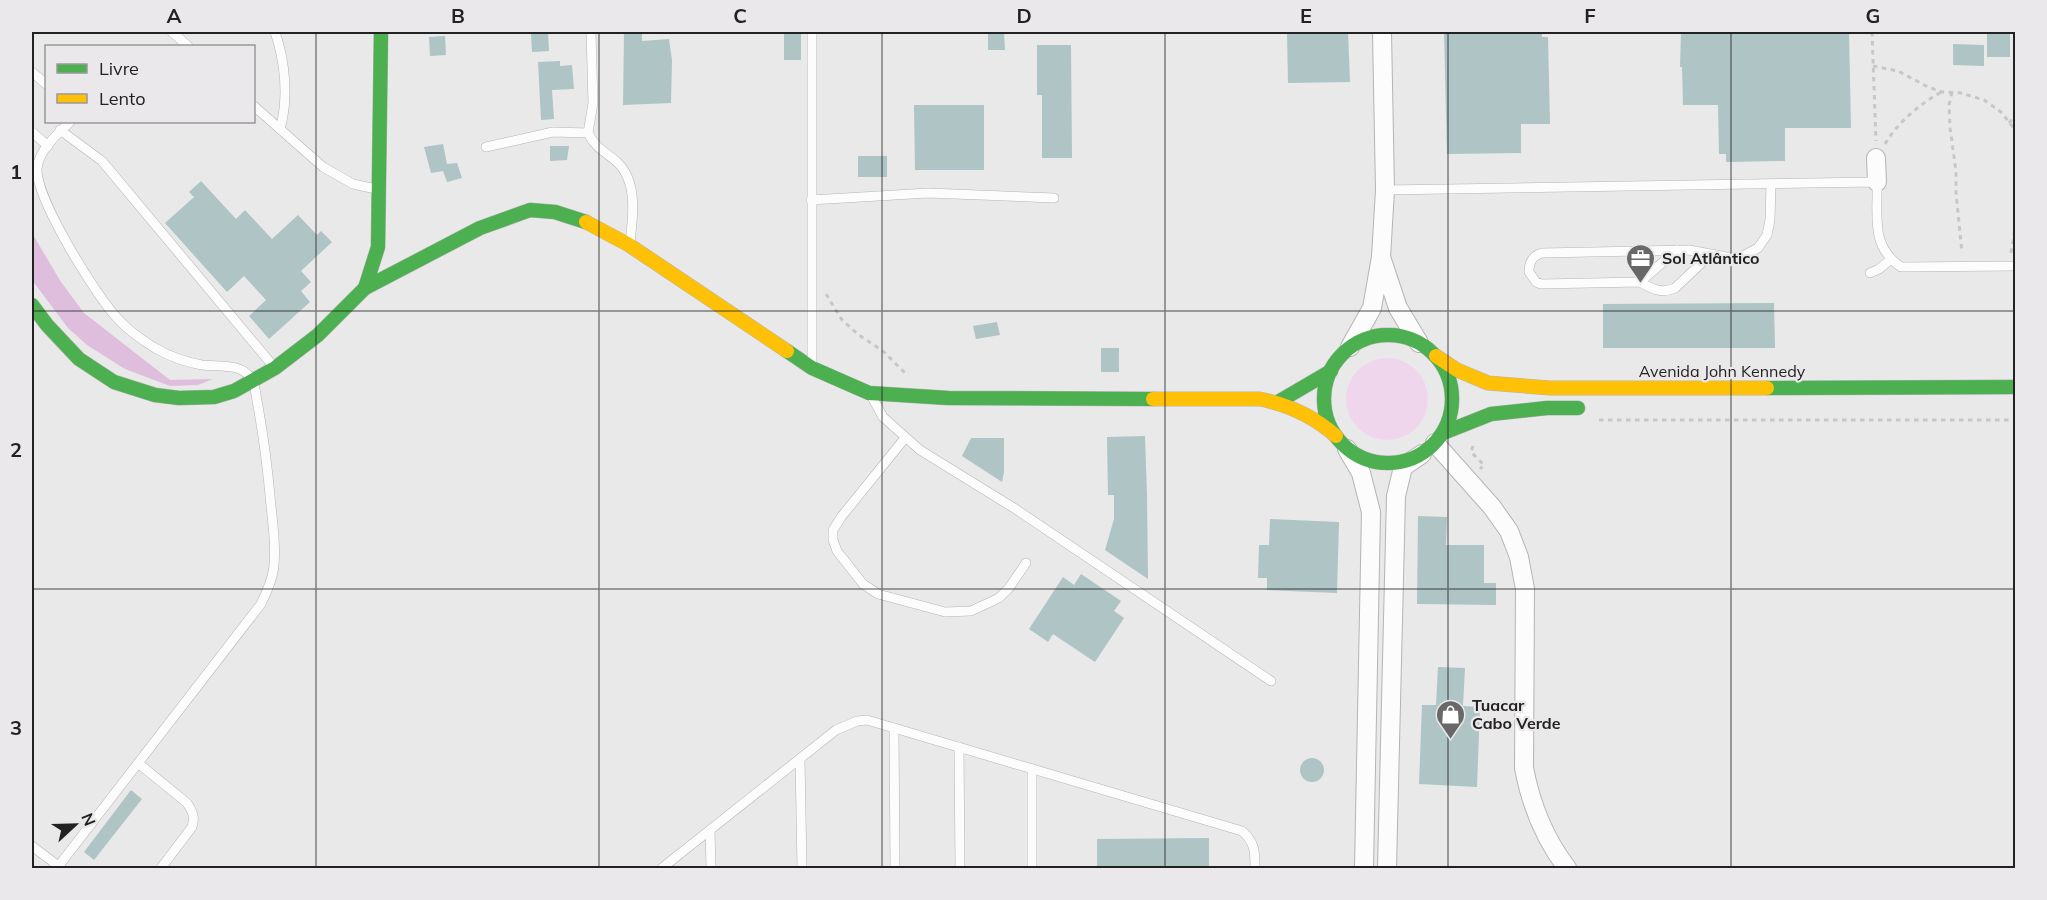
<svg xmlns="http://www.w3.org/2000/svg" width="2047" height="900" font-family="Mulish,sans-serif">
<rect width="100%" height="100%" fill="#e9e9e9"/>
<!-- green -->
<circle fill="#f0d6ed" cx="1387" cy="399" r="41"/>
<!-- forest -->
<path fill="#dfbedd" d="M32 233 61 282 84 313 170 380 213 379 198 385 170 386 125 369 87 345 68 328 32 280Z"/>
<!-- building -->
<g fill="#aec4c5">
<path d="M548 32 549 51 532 52 531 33Z"/>
<path d="M624 32H642V41L669 39 672 60 671 103 623 105Z"/>
<rect x="784" y="32" width="17" height="28"/>
<path d="M988 32H1004L1005 50H988Z"/>
<path d="M1287 32H1348L1350 82 1288 83Z"/>
<path d="M1444 32H1542V37H1548L1550 124H1521V153L1447 154Z"/>
<path d="M1681 32H1849L1851 128H1785V161L1726 162V154H1719L1718 105H1683L1682 67H1680Z"/>
<rect x="1987" y="32" width="23" height="25"/>
<path d="M445 36 446 55 430 56 429 37Z"/>
<path d="M1953 44 1984 45V66L1953 65Z"/>
<path d="M1037 45H1071L1072 158H1042V95H1037Z"/>
<path d="M560 61V66L572 65 574 89 552 90 554 119 541 120 538 62Z"/>
<path d="M914 105H984V170H915Z"/>
<path d="M443 144 447 164 457 163 462 178 447 182 443 171 431 173 424 147Z"/>
<path d="M550 146H569L567 160 550 161Z"/>
<rect x="858" y="156" width="29" height="21"/>
<path d="M201 181 236 219 245 210 272 239 298 215 317 235 321 231 332 242 301 271 311 282 301 291 310 302 269 339 249 316 266 300 244 276 227 292 165 223 194 197 189 192Z"/>
<path d="M1774 303 1775 348H1603V304Z"/>
<path d="M997 322 1000 335 976 339 973 326Z"/>
<rect x="1101" y="348" width="18" height="24"/>
<path d="M1145 436 1147 495 1148 579 1105 550 1114 519V495H1108L1107 437Z"/>
<path d="M971 438H1004V472L1002 482 962 456Z"/>
<path d="M1418 516 1447 517 1446 545H1484V583H1496V605L1417 604Z"/>
<path d="M1270 519 1339 522 1337 593 1267 590V578H1258L1259 545H1269Z"/>
<path d="M1081 574 1121 601 1114 611 1124 618 1095 662 1053 634 1048 642 1029 629 1063 577 1074 585Z"/>
<path d="M1438 667 1465 668 1463 706 1480 707 1477 787 1419 784 1422 705H1436Z"/>
<circle cx="1312" cy="770" r="12"/>
<path d="M131 790 142 799 94 860 84 852Z"/>
<path d="M1209 838V868H1097V839Z"/>
</g>
<g fill="none" stroke-linecap="round" stroke-linejoin="round">
<defs>
<g id="lane">
<path d="M172 32 188 46"/>
<path d="M275 32C285 61 289 99 280 129"/>
<path d="M812 32V365"/>
<path d="M32 72 46 84"/>
<path d="M254 106 323 167 353 184 376 189"/>
<path d="M60 130 102 161 274 367"/>
<path d="M32 132 48 146"/>
<path d="M588 133 593 103 591 32"/>
<path d="M486 147 553 132 588 133C595 148 606 152 617 162 638 181 633 218 630 242"/>
<path d="M1385 190 1877 182C1878 216 1870 246 1901 267L2016 266"/>
<path d="M811 200 928 193 1054 198"/>
<path d="M1711 254 1675 288C1661 294 1652 289 1640 282L1541 284 1536 282 1529 272C1529 262 1532 256 1542 253L1689 250 1732 258 1741 257 1758 248 1767 235 1770 220 1771 184"/>
<path d="M1870 273 1879 269 1890 260"/>
<path d="M1640 282 1677 250"/>
<path d="M872 397 883 417 920 450 1014 508 1271 681"/>
<path d="M905 438 842 516 833 530V540L837 551 863 584 878 594 945 612 971 611 999 598 1009 588 1026 563"/>
<path d="M894 728 895 868"/>
<path d="M959 747 960 868"/>
<path d="M800 759 802 868"/>
<path d="M138 763 187 803C193 812 195 817 192 827L161 868"/>
<path d="M1032 769V868"/>
<path d="M710 830 711 868"/>
<path d="M32 846 61 868"/>
<path d="M57 868 261 604C267 591 273 578 274 565 276 545 273 525 271 506 268 472 264 439 258 406 256 398 256 387 252 380 242 362 218 367 202 365 185 362 169 356 155 348 142 340 129 331 119 320 97 298 36 199 37 169 38 151 58 133 70 122"/>
<path d="M662 868 836 730 857 721 867 720 1242 831C1255 842 1255 852 1255 868"/>
</g>
<g id="street">
<path d="M1876 158 1877 182"/>
<path d="M1381 257 1385 190 1382 32"/>
<path d="M1350 347 1372 308 1381 257 1398 308 1419 343"/>
<path d="M1435 443 1492 507 1509 531 1519 557 1525 589 1524 768C1531 805 1544 838 1567 868"/>
<path d="M1347 449 1361 473 1371 512 1364 868"/>
<path d="M1387 868 1396 496 1403 467 1422 454"/>
</g>
<g id="fast">
<path d="M365 288 378 247 381 32"/>
<path d="M32 305 47 325 79 359 114 382 155 395 179 398 214 397 234 391 275 368 318 335 365 288 480 228 530 210 555 212 586 222"/>
<circle cx="1388" cy="399" r="64"/>
<path d="M787 351 812 368 869 393 948 398 1153 399"/>
<path d="M1767 388 2016 387"/>
<path d="M1278 402 1331 371"/>
<path d="M1443 433 1491 414 1547 408H1578"/>
</g>
<g id="slow">
<path d="M586 222 629 245 787 351"/>
<path d="M1436 356 1457 370 1488 383 1550 388H1767"/>
<path d="M1153 399H1260C1289 405 1313 416 1336 436"/>
</g>
</defs>
<!-- lane casing -->
<use href="#lane" stroke="#b4b4b4" stroke-width="10"/>
<!-- street casing -->
<use href="#street" stroke="#b4b4b4" stroke-width="20"/>
<!-- fast casing -->
<use href="#fast" stroke="#b4b4b4" stroke-width="15"/>
<!-- slow casing -->
<use href="#slow" stroke="#b4b4b4" stroke-width="15"/>
<!-- path -->
<g stroke="#c8c7c8" stroke-width="3" stroke-dasharray="4.5 4.5" stroke-linecap="butt">
<path d="M1872 32 1876 141"/>
<path d="M1873 66 1898 71 1928 87 1942 92 1961 93 1984 100 2001 112 2016 131"/>
<path d="M1952 92 1949 105 1950 128 1956 171V193L1962 253"/>
<path d="M2009 123 2016 115"/>
<path d="M1885 144C1898 122 1919 105 1941 92"/>
<path d="M2011 253 2016 223"/>
<path d="M826 294 842 320 859 335 884 352 907 375"/>
<path d="M1599 420H2016"/>
<path d="M1473 446 1471 452 1484 465 1480 469"/>
</g>
<!-- lane -->
<use href="#lane" stroke="#fcfcfc" stroke-width="9"/>
<!-- street -->
<use href="#street" stroke="#fcfcfc" stroke-width="18"/>
<!-- fast -->
<use href="#fast" stroke="#4caf50" stroke-width="14"/>
<!-- slow -->
<use href="#slow" stroke="#ffc107" stroke-width="14"/>
</g>
<!-- grid -->
<path fill="none" stroke="#232222" stroke-width="1.5" stroke-opacity="0.55" d="M316 32V868M599 32V868M882 32V868M1165 32V868M1448 32V868M1731 32V868M32 311H2016M32 589H2016"/>
<!-- icons -->
<defs>
<symbol id="office-pin" viewBox="-11 -11 22 30"><path d="M0 17L-7.5 6A9.5 9.5 0 1 1 7.5 6Z" fill="#686868" stroke="#eae8ea"/><path d="M-6-3h4V-5.5h4V-3h4V5H-6ZM-1-4.5V-3h2v-1.5ZM-6 0V1H6V0Z" fill="#fff"/></symbol>
<symbol id="shop-pin" viewBox="-11 -11 22 30"><path d="M0 17L-7.5 6A9.5 9.5 0 1 1 7.5 6Z" fill="#686868" stroke="#eae8ea"/><path d="M-5-2.5h2.3a2.7 3.5 0 0 1 5.4 0H5L5.5 6h-11ZM-1.5-2.5h3a1.5 2.3 0 0 0-3 0Z" fill="#fff"/></symbol>
</defs>
<g fill-rule="evenodd">
<use href="#office-pin" x="1624" y="242" width="33" height="45"/>
<use href="#shop-pin" x="1434" y="698" width="33" height="45"/>
</g>
<g text-anchor="middle" dominant-baseline="central" stroke-width="4.5" stroke-linejoin="round" paint-order="stroke">
<!-- poi labels -->
<g font-size="16" font-weight="bold" fill="#232222" stroke="#eae8ea" text-anchor="start">
<text x="1662" y="258">Sol Atlântico</text>
<text x="1472" y="705">Tuacar<tspan x="1472" dy="18">Cabo Verde</tspan></text>
</g>
<!-- street labels -->
<g font-size="16" fill="#232222" stroke="#eae8ea">
<text x="1722" y="371">Avenida John Kennedy</text>
</g>
</g>
<!-- border -->
<rect width="2047" height="900" fill="none" stroke="#eae8ea" stroke-width="66"/>
<!-- legend -->
<rect x="45" y="45" width="210" height="78" fill="#eae8ea" stroke="#9a999a" stroke-width="1.5"/>
<rect x="57" y="64" width="30" height="9" fill="#4caf50" stroke="#9a999a" stroke-width="1.5"/>
<text x="99" y="75" font-size="18" fill="#232222">Livre</text>
<rect x="57" y="94" width="30" height="9" fill="#ffc107" stroke="#9a999a" stroke-width="1.5"/>
<text x="99" y="105" font-size="18" fill="#232222">Lento</text>
<!-- north arrow -->
<g transform="translate(75 825) rotate(68)" stroke="#eae8ea" stroke-width="4.5" paint-order="stroke">
<path d="M0-4.5L10 22L0 15L-10 22Z" fill="#232222"/>
<text y="-9" font-size="16" font-weight="bold" text-anchor="middle" fill="#232222">N</text>
</g>
<rect x="33" y="33" width="1981" height="834" fill="none" stroke="#232222" stroke-width="2"/>
<g font-size="20" text-anchor="middle" font-weight="bold" fill="#232222">
<text x="174" y="23">A</text>
<text x="458" y="23">B</text>
<text x="740" y="23">C</text>
<text x="1024" y="23">D</text>
<text x="1306" y="23">E</text>
<text x="1590" y="23">F</text>
<text x="1873" y="23">G</text>
<text x="16" y="179">1</text>
<text x="16" y="457">2</text>
<text x="16" y="735">3</text>
</g>
</svg>
